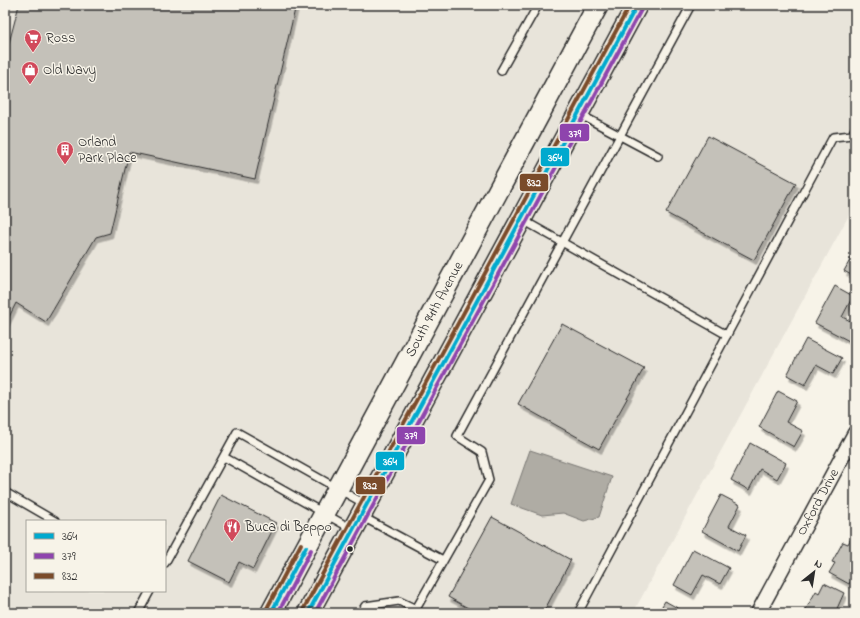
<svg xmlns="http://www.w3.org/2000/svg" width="860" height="618" font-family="'Indie Flower',sans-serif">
<defs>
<filter id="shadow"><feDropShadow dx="2.5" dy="4.5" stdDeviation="0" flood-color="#0004"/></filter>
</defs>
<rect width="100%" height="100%" fill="#f7f3e8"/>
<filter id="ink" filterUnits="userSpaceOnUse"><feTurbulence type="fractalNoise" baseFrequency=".025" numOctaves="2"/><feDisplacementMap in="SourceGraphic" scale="8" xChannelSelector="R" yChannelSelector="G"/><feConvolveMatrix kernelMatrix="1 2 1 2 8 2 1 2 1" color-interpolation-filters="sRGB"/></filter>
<g filter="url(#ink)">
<!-- built -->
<path fill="#e8e4da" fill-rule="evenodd" d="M5 5H855V204L633 613H5ZM27 521H165V591H27Z"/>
<!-- water -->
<path fill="#afaca4" stroke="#7a7874" d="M530 450 612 477 599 517 584 521 563 513 542 515 511 504Z"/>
<!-- building -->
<g fill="#c4c1b9" stroke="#2b2b2b" filter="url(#shadow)">
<path d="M19 5H296L255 179 129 152 110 233 96 237 46 322 16 303 5 325V58Z"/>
<path d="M708 136 796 183 754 260 666 213Z"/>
<path d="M855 251V277L844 271Z"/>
<path d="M835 286 853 296 842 317 855 323V334L851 342 815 323Z"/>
<path d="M562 324 644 368 599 449 518 404Z"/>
<path d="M806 339 842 358 833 374 816 365 805 385 787 375Z"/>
<path d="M778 391 797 401 786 422 803 431 794 447 759 427Z"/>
<path d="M750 443 786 463 777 479 760 469 749 490 731 480Z"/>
<path d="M221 495 276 523 253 569 239 562 229 582 188 561Z"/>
<path d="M721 495 740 505 729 526 746 535 738 551 702 531Z"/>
<path d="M492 517 571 560 543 613H477L448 597Z"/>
<path d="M855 531V574L849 584 829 573 835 563 832 562 843 542 848 544Z"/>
<path d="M693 549 729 568 720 584 703 575 692 595 674 585Z"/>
<path d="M824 583 844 593 835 613H809L805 611 816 591 819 593Z"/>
<path d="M665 601 683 611 682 613H658Z"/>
</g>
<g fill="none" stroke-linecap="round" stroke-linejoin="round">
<defs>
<g id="lane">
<path d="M854 5H855"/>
<path d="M501 71 538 5"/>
<path d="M579 114 658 156"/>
<path d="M521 219 727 335"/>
<path d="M224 457 352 529"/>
<path d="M5 492 55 521"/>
<path d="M361 516 443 560"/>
<path d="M165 563 237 432 365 504"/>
<path d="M138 613 150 591"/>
<path d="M361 613 365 606 399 601 416 609 489 480 482 452 457 436 691 5"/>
<path d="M578 613 833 137 852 135 855 129"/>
</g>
<g id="street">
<path id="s1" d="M758 613 855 433"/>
</g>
<g id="secondary">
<path id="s2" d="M271 613 598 5"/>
<path d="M308 613 637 5"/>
</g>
</defs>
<!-- lane casing -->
<use href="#lane" stroke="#2b2b2b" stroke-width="10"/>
<!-- street casing -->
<use href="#street" stroke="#2b2b2b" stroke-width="17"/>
<!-- secondary casing -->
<use href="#secondary" stroke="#2b2b2b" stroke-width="23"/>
<!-- lane -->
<use href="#lane" stroke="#f7f3e8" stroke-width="7"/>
<!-- street -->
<use href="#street" stroke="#f7f3e8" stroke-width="14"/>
<!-- secondary -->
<use href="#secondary" stroke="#f7f3e8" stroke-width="20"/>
<defs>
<g id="bus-1">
<path d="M271 613 306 547"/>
<path d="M308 613 637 5"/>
</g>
<g id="bus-2">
<path d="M278 613 311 550"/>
<path d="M315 613 642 8"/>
</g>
<g id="bus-3">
<path d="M266 610 301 544"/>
<path d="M303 610 630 5"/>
</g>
</defs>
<!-- bus-1 casing -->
<use href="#bus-1" stroke="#f7f3e8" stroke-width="7"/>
<!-- bus-2 casing -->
<use href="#bus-2" stroke="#f7f3e8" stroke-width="7"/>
<!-- bus-3 casing -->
<use href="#bus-3" stroke="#f7f3e8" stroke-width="7"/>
<!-- bus-1 -->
<use href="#bus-1" stroke="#00a9ce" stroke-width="4"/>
<!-- bus-2 -->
<use href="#bus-2" stroke="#8e44ad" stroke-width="4"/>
<!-- bus-3 -->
<use href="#bus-3" stroke="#7a4b2a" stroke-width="4"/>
</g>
</g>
<!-- icons -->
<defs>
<symbol id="supermarket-pin" viewBox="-11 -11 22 30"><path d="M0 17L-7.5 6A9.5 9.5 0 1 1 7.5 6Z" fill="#d1495b" stroke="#f7f3e8"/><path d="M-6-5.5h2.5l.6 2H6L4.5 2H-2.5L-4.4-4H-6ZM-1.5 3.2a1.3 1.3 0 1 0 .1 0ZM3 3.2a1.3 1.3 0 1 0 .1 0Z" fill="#fff"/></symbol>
<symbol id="shop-pin" viewBox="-11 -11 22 30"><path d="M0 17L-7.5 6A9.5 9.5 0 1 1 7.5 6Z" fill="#d1495b" stroke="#f7f3e8"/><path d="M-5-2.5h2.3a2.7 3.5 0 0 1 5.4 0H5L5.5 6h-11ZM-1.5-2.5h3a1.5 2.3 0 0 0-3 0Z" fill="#fff"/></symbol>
<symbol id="building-pin" viewBox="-11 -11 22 30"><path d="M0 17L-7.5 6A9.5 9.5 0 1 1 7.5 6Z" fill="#d1495b" stroke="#f7f3e8"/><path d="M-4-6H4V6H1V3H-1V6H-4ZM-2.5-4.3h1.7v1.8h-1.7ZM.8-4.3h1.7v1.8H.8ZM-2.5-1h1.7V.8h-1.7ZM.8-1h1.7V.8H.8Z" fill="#fff"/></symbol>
<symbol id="restaurant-pin" viewBox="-11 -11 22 30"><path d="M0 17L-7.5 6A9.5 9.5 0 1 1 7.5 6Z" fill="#d1495b" stroke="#f7f3e8"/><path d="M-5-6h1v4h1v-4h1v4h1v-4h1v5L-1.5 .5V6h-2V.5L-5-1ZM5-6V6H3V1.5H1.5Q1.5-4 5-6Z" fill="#fff"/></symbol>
</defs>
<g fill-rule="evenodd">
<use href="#supermarket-pin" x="23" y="28" width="20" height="27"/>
<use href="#shop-pin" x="20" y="60" width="20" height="27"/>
<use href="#building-pin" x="55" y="140" width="20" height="27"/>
<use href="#restaurant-pin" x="222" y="517" width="20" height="27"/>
</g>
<!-- markers -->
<circle fill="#2b2b2b" stroke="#f7f3e8" stroke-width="1.5" cx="350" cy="549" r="3.5"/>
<g text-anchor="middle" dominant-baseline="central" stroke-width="3" stroke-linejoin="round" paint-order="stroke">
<!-- poi labels -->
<g font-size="14" fill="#2b2b2b" stroke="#f7f3e8" text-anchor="start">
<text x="46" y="38">Ross</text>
<text x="43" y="70">Old Navy</text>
<text x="78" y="142">Orland<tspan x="78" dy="16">Park Place</tspan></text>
<text x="245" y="527">Buca di Beppo</text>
</g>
<!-- street labels -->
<g font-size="14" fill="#2b2b2b" stroke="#f7f3e8">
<text stroke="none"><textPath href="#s2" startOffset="345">South 94th Avenue</textPath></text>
<text stroke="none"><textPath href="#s1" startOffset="126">Oxford Drive</textPath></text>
</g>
</g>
<g stroke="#f7f3e8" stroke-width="1.5">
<rect x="559" y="123" width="31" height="19" rx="4" fill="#8e44ad"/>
<rect x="540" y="147" width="30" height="20" rx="4" fill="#00a9ce"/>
<rect x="519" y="173" width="30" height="19" rx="4" fill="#7a4b2a"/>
<rect x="396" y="426" width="30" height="19" rx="4" fill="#8e44ad"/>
<rect x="375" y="451" width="30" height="20" rx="4" fill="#00a9ce"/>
<rect x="355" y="476" width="31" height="19" rx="4" fill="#7a4b2a"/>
</g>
<g font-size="11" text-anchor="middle" font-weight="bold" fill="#fff">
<text x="575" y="137">379</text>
<text x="555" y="161">364</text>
<text x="534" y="186">832</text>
<text x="411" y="439">379</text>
<text x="390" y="465">364</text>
<text x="370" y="489">832</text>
</g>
<!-- margin -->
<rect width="860" height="618" fill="none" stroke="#f7f3e8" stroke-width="20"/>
<rect x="10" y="10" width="840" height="598" fill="none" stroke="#2b2b2b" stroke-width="1.5" filter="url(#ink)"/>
<!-- legend -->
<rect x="26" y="520" width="140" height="72" fill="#f7f3e8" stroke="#a5a39c"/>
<rect x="34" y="533" width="20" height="6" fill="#00a9ce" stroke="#a5a39c"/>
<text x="62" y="540" font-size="12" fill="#2b2b2b">364</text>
<rect x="34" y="553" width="20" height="6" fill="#8e44ad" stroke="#a5a39c"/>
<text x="62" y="560" font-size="12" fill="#2b2b2b">379</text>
<rect x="34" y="573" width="20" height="6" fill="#7a4b2a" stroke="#a5a39c"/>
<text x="62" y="580" font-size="12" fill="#2b2b2b">832</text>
<!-- north arrow -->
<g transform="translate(814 572) rotate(30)" stroke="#f7f3e8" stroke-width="3" paint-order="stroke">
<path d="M0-3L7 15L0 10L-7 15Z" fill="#2b2b2b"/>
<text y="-6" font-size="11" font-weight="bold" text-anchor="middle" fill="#2b2b2b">N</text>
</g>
</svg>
